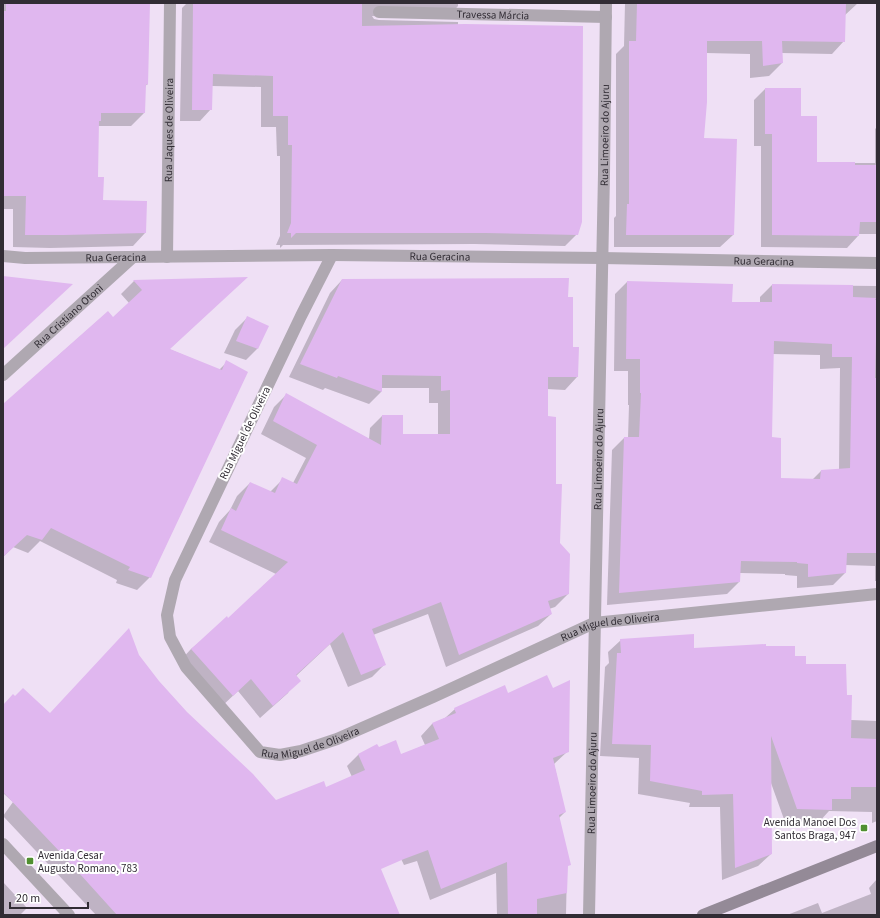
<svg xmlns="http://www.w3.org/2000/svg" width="880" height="918" font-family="'Source Sans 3',sans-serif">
<rect width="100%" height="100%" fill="#efe0f5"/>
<!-- shadow -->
<g fill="#0003" fill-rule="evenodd">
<path d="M3 3H149L147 84 145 87 144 113 131 126H98L97 178 102 201 145 233 133 246 50 248 13 247V209H3Z"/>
<path d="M187 3H458V6L447 18 372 16 374 19 379 20 458 22V25L577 234 565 246 474 244 283 245 280 248V245H276L280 236V156H277L276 127H261V87L212 86 211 109 200 121H180L182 8Z"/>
<path d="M625 3H858L844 16V41L832 54 781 53 782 63 769 76 750 78V54L706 53 703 139 733 235 720 247H614V218L616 216V54L624 46Z"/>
<path d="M765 89 800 117 816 163H875V129L877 127V234H858V236L847 248 761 247V146H754V100Z"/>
<path d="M245 278 169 349 219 370 226 363 150 577 137 590 116 583 117 580 40 541 28 553 13 547 3 557V406L58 356 108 312 113 318 129 303 121 294 134 281Z"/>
<path d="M342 280 567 298 572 348 577 377 565 390 547 389V417L555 485 559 544 568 594 555 607 549 609 551 614 538 626 446 667 428 614 373 635 385 664 372 677 348 687 330 644 296 676 288 693 260 718 238 691 220 708 179 662 191 649 228 619 276 574 209 542 219 522 230 510 237 496 250 483 270 492 283 479 293 483 306 458 261 434 274 407 286 395 369 439 370 428 382 416 402 435H438V403H429V388H381V392L369 404 325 388 323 390 289 377 330 293Z"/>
<path d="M627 282 731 303H760V297L772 285 877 286V581H875V566L845 565V573L833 585 797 588V576L785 575V574L740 573 739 582 727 594 607 605 612 450 624 438H628L629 405H628V371H614L615 294ZM772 354 820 355V369L840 368 839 470 821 471 812 480 780 479 771 438Z"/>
<path d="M248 317 258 348 246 360 224 353 235 330Z"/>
<path d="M621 640 693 649 765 647 794 657 805 665 846 696 851 720 877 721V821L872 823V812L829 811 819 822H785L771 783V854L758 866 722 880 720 807H689L690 803 638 794 639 758 600 756 605 667 609 663 608 652Z"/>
<path d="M138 655 158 681 186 712 276 801 326 788 352 777 347 766 358 755 377 745 378 748 401 755 425 745 421 736 432 724 445 718 455 709 508 694 568 751 554 764 565 812 559 818 567 867 566 915H497L496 873 430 900 417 861 404 865 387 830 380 870 399 915H96L3 816 13 802 3 793V705L50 714Z"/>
<path d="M877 879V915H787L818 903 822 913 871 894 869 888Z"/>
<path d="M3 882 27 908 20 915H3Z"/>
</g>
<!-- building -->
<g fill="#e0b7ef" fill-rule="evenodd">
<path d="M6 3H150L148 85 146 84 145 113H101V121H99L98 177H104L103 200 147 201 146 233 64 235H25L26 196H3V11H6Z"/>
<path d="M193 3H362V26L465 24 583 26 582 222 578 235 486 233H296L291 238V233H287L291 223 292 145H288V116H273V76L213 74 212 110H192Z"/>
<path d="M637 3H846L845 42 782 41 783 63 763 66 762 41H707V102L704 138 737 139 734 235H626L627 204H629V41H636Z"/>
<path d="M765 88H801V116H817V162H855V165H877V222H860L859 236 772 235V134H765Z"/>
<path d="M3 276 73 284 3 349Z"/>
<path d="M248 277 170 349 222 370 226 360 248 372 151 578 128 570 130 567 51 528 42 540 27 535 3 557V404L108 311 113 317 142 290 133 280Z"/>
<path d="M569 278 568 297H573V347H579L578 377H548V416L556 417V484H562L560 543 570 554 569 594 548 601 552 614 459 655 441 602 372 629 386 665 361 675 343 632 296 675 301 681 273 706 251 679 233 696 191 649 227 616 228 618 288 562 221 530 231 508 236 511 250 482 275 493 282 477 297 484 317 445 273 421 286 393 381 445 382 415H403V434H450V390L441 391V376L382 375V392L338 376 337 378 300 364 342 279Z"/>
<path d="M627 281 733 284 732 302H772V284L853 285V297L876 298 875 300H877L875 378H877V553H847L846 573 808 577V564L797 563V562L741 561 740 582 619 593 624 437H639L641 393H640V359H626ZM774 341 832 344V357H852L850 468 821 470 820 479 781 478V438L772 437Z"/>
<path d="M247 316 269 326 258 349 236 341Z"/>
<path d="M129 628 139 655 159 681 187 712 253 774 276 800 324 781 326 787 365 770 358 754 377 744 379 747 396 740 401 754 439 739 432 723 456 713 454 708 505 685 508 693 547 675 553 688 570 680 569 752 553 758 566 812 559 815 571 865 568 866 567 893 537 899V915H508L507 862 441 889 428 850 404 859 381 869 400 915H117L61 853 3 792V705L13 694 15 696 23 688 50 713Z"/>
<path d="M694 634V648L766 644V646H795V656H806V664H846L847 695H852L851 738 877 739V787H851V799H832V810L797 809 771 736 772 854 735 868 733 794 702 795V791L650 781 651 745 612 744 617 653H621L620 639Z"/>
</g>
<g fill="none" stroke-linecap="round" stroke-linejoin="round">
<!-- street -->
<g stroke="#afa8b1" stroke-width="12">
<path id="s1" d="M379 12 606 17"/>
<path id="s2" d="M332 255 301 316 175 580 167 615 170 637 186 667 260 752 280 755 301 751 337 739 433 697 594 623 877 594"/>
<path id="s3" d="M3 256 25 258 332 255 602 258 877 263"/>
<path id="s4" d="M167 257 170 3"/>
<path id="s5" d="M3 375 133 257"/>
<path d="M3 844 69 915"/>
<path id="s6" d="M589 915 604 174 606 3"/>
</g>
<!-- secondary -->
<path stroke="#948a97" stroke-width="12" d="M703 915 877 846"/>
</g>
<!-- markers -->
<g fill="#508f30" stroke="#fff" stroke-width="1.5">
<rect x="860" y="824" width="8" height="8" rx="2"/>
<rect x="26" y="857" width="8" height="8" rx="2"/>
</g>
<g text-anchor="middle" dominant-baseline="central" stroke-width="4" stroke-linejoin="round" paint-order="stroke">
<!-- street labels -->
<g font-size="11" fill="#312c34" stroke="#fff">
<text stroke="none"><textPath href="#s1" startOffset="114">Travessa Márcia</textPath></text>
<text stroke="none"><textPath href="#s4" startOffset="127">Rua Jaques de Oliveira</textPath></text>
<text stroke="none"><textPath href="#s6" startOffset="780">Rua Limoeiro do Ajuru</textPath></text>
<text stroke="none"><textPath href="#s3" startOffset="437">Rua Geracina</textPath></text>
<text stroke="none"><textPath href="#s3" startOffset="113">Rua Geracina</textPath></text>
<text stroke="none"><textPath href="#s3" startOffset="761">Rua Geracina</textPath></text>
<text stroke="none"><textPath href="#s5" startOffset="88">Rua Cristiano Otoni</textPath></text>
<text transform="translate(245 433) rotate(-64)">Rua Miguel de Oliveira</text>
<text stroke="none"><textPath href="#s6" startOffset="456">Rua Limoeiro do Ajuru</textPath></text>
<text stroke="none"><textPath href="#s2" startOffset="942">Rua Miguel de Oliveira</textPath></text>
<text stroke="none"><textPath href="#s2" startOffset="618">Rua Miguel de Oliveira</textPath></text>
<text stroke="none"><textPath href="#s6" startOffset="132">Rua Limoeiro do Ajuru</textPath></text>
</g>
<!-- poi labels -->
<g font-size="11" fill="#312c34" stroke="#fff" text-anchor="end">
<text x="856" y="822">Avenida Manoel Dos<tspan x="856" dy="13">Santos Braga, 947</tspan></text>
<text x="38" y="855" text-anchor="start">Avenida Cesar<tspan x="38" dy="13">Augusto Romano, 783</tspan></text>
</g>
</g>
<!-- border -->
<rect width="880" height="918" fill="none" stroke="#312c34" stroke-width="8"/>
<!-- scale -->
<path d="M10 902v6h78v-6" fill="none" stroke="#312c34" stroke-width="2"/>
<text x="16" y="902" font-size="12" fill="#312c34" stroke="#ffffff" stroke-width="3" paint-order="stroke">20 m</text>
</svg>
